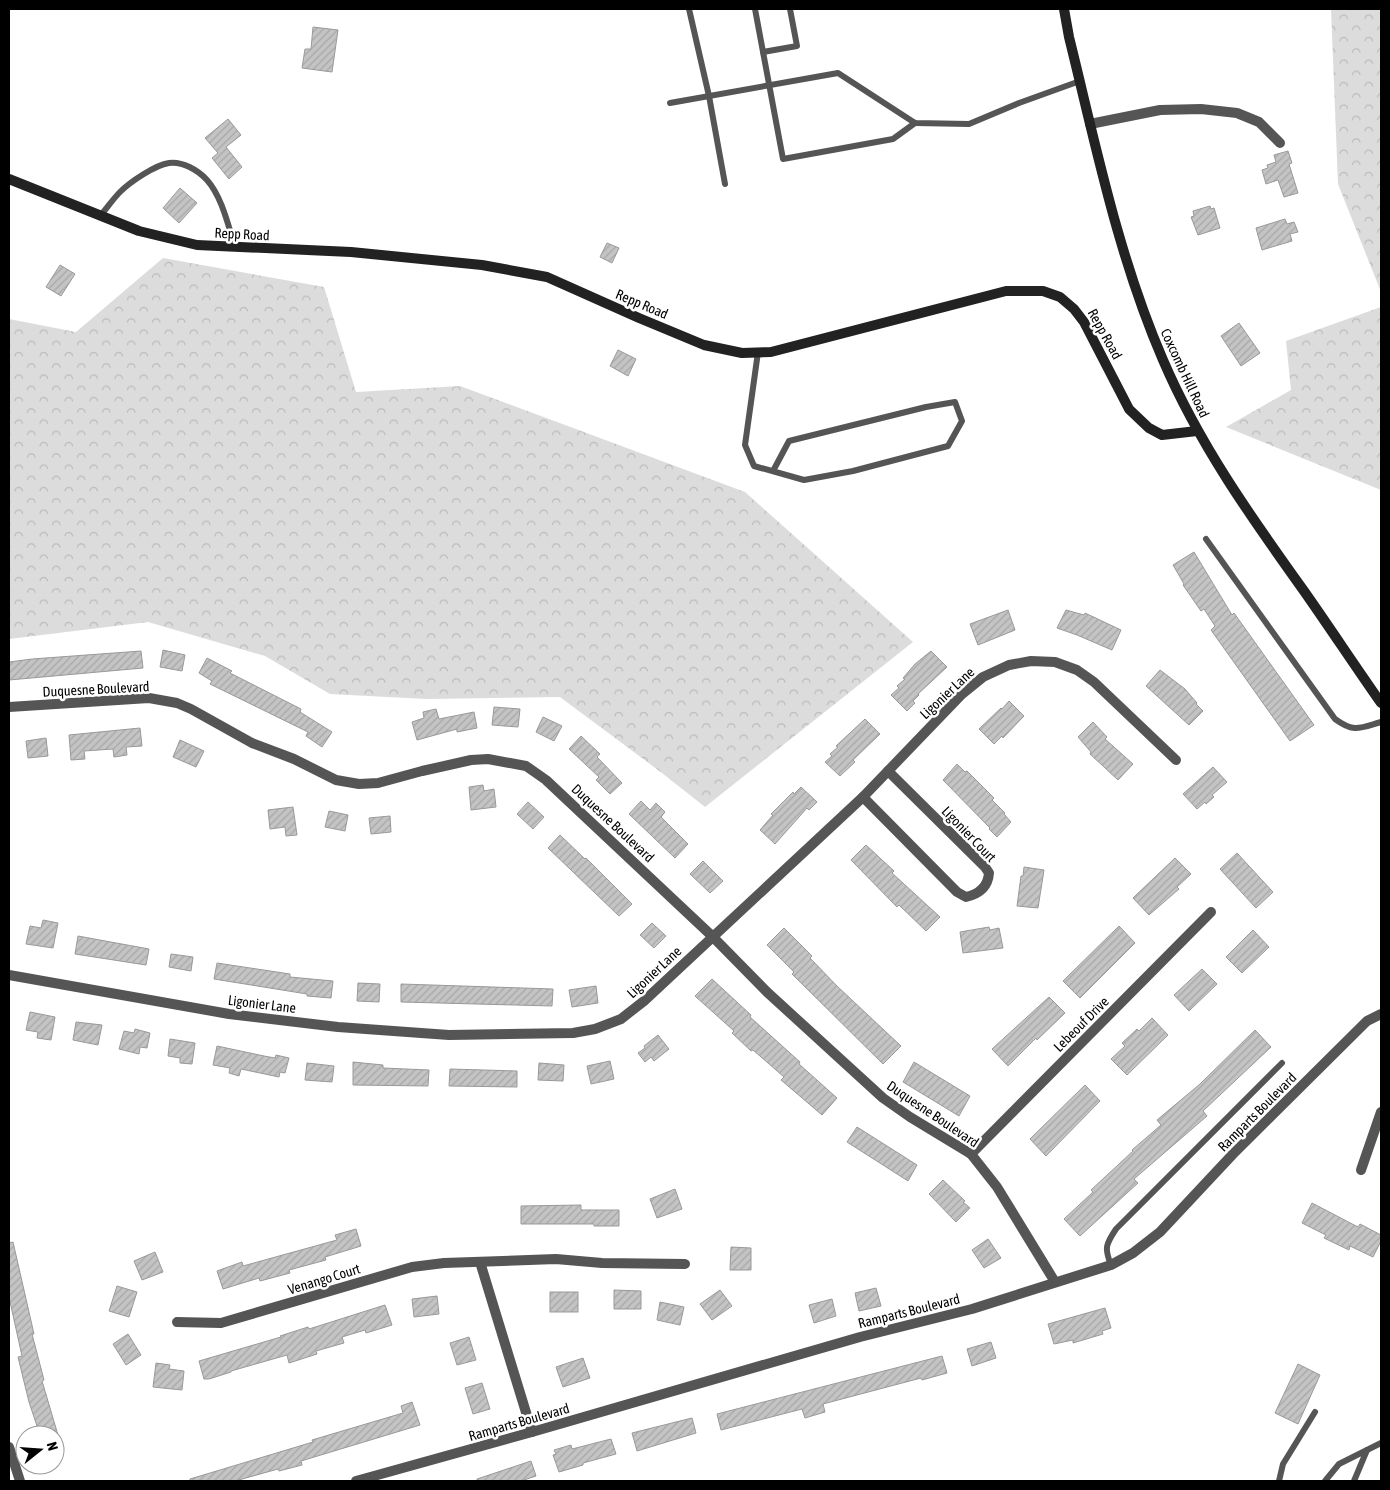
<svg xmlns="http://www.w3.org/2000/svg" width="1390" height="1490" font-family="'Asap Condensed',sans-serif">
<defs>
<pattern id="forest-crowns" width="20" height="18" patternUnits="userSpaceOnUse" patternTransform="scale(1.25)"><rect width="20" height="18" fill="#dcdcdc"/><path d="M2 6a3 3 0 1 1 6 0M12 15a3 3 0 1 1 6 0" fill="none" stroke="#bbb"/></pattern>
<pattern id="building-hatch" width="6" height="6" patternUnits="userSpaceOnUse" patternTransform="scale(1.25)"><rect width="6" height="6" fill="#c4c4c4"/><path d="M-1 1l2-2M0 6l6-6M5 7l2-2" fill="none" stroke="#a7a7a7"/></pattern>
</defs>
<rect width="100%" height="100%" fill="#fff"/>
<!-- forest -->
<g fill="url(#forest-crowns)">
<path d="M1331 9H1381V292L1338 184Z"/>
<path d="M163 258 324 287 356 392 460 386 745 492 913 642 705 807 662 773 560 697 426 699 330 694 265 656 148 622 9 639V319L76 332Z"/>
<path d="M1381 307V490L1226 427 1291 390 1286 341Z"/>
</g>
<!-- building -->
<g fill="url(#building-hatch)" stroke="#999">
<path d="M313 27 338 30 332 72 302 68 305 49H311Z"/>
<path d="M228 119 241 135 226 147 242 167 229 179 212 158 218 153 205 138Z"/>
<path d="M1288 151 1292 163 1289 164 1298 193 1284 197 1278 180 1266 184 1262 170 1268 168 1267 165 1276 162 1274 155Z"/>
<path d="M180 188 197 203 179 223 163 208Z"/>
<path d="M1210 206 1211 209 1214 208 1220 228 1198 235 1191 217 1194 216 1193 211Z"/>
<path d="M1285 219 1287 224 1294 222 1298 232 1290 234 1292 241 1262 250 1256 228Z"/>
<path d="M607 243 619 248 612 263 600 257Z"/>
<path d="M60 265 75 274 61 296 46 287Z"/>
<path d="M1239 323 1260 353 1241 366 1221 336Z"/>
<path d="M618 350 636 359 628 376 610 366Z"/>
<path d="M1194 552 1232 615 1234 613 1314 725 1290 741 1211 630 1215 626 1204 609 1201 611 1183 585 1184 584 1173 565Z"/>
<path d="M1008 610 1015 630 978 645 970 624Z"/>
<path d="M1066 610 1084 615 1085 613 1121 630 1112 650 1077 635 1057 628Z"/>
<path d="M163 650 185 655 182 671 160 667Z"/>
<path d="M141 651 143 668 9 680V662L32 659Z"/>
<path d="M931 651 947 667 918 694 919 695 913 701 915 703 907 711 891 695 899 688 897 686 905 679 903 678 915 664Z"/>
<path d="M207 658 232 671 230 673 301 709 300 712 332 732 322 747 306 736 308 732 210 684 212 681 199 673Z"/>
<path d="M1160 670 1185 689 1197 703 1196 704 1203 711 1189 725 1146 686Z"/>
<path d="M1009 701 1024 716 1003 738 1002 736 994 744 979 729 1001 708 1002 709Z"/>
<path d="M494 707 520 709 518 727 492 725Z"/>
<path d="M436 709 439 719 474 712 477 728 457 732V729L417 740 412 722 424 718 423 712Z"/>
<path d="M543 717 562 726 554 741 536 732Z"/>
<path d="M865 719 880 734 853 760 855 762 840 776 825 762 832 756 830 754 838 747 836 746Z"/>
<path d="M1093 722 1107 737 1105 739 1133 764 1118 780 1090 754 1091 752 1078 737Z"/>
<path d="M140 728 142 746 126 747 127 755 114 757 113 749 84 751 85 759 71 760 69 735Z"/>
<path d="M581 736 600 754 597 757 622 783 610 794 596 780 599 777 569 749Z"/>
<path d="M46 738 48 756 28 758 26 741Z"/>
<path d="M180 740 204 751 196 767 173 757Z"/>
<path d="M957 764 965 772 967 771 994 798 992 800 1005 813 1004 814 1011 822 997 837 989 829 990 828 943 780Z"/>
<path d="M1213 767 1227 782 1212 795 1214 797 1206 804 1205 802 1197 809 1183 794Z"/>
<path d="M483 785 484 791 494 789 496 807 471 810 469 787Z"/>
<path d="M801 787 817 802 809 810 807 808 775 844 760 830 773 815 771 814 793 792 794 794Z"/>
<path d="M641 801 650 810 656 803 665 812 661 817 688 844 675 858 629 814Z"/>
<path d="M528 802 544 817 533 829 517 814Z"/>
<path d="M293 807 297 835 286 836 285 827 270 829 268 810Z"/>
<path d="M329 811 348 815 345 831 325 827Z"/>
<path d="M390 816 391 832 371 834 369 818Z"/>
<path d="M560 835 585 859 586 858 632 904 619 916 548 848Z"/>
<path d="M866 845 894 871 892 873 940 917 926 931 899 905 897 907 851 860Z"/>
<path d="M1237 853 1273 892 1256 908 1220 869Z"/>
<path d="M1175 858 1191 874 1177 887 1179 889 1149 915 1133 898Z"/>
<path d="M703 861 723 881 710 893 690 874Z"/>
<path d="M1024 867 1044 870 1038 908 1017 906 1021 876H1023Z"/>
<path d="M43 920 58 923 53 948 26 944 30 926 41 928Z"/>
<path d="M652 923 666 936 654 948 640 935Z"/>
<path d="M1119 926 1135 943 1080 998 1063 981Z"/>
<path d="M989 927 990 930 999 928 1003 948 963 953 960 932Z"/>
<path d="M784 928 812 956 810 958 837 986 901 1046 883 1064 792 974 794 972 767 945Z"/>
<path d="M1253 930 1269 947 1242 973 1226 957Z"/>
<path d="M78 936 149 949 146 965 75 954Z"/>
<path d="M171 954 193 957 191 971 169 967Z"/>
<path d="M217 963 290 974V977L333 981 331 998 307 996V994L214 979Z"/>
<path d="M1202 969 1217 984 1189 1011 1174 995Z"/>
<path d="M712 979 751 1015 750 1017 800 1062 799 1064 837 1098 822 1115 781 1080 784 1077 753 1050 751 1051 732 1033 734 1031 695 996Z"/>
<path d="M358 983 380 984 379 1002 357 1001Z"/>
<path d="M401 984 553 989 552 1006 401 1002Z"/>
<path d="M596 986 598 1003 572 1007 569 990Z"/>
<path d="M1049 997 1065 1013 1037 1040 1036 1038 1008 1066 992 1049Z"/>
<path d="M30 1012 55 1017 51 1040 37 1038 38 1032 26 1030Z"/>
<path d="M1152 1018 1168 1035 1127 1075 1111 1059 1125 1046 1122 1043 1137 1029 1139 1031Z"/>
<path d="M76 1022 102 1025 98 1045 73 1040Z"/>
<path d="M135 1029 150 1033 147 1048 140 1047 139 1054 119 1049 124 1031 134 1033Z"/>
<path d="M1255 1030 1271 1047 1203 1111 1207 1116 1134 1179 1138 1183 1080 1236 1064 1219 1093 1192 1091 1190 1133 1151 1132 1150 1161 1125 1157 1120 1200 1084Z"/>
<path d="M658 1035 669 1049 654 1061 651 1057 645 1062 638 1053 645 1048 644 1046Z"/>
<path d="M170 1039 195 1043 192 1064 180 1063V1058L168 1056Z"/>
<path d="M217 1046 264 1056 275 1058 276 1055 289 1058 285 1073 280 1072 279 1077 241 1069 239 1076 229 1073 230 1068 213 1065Z"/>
<path d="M610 1061 614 1079 591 1084 587 1066Z"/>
<path d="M353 1062 383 1065V1068L429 1070 428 1086 353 1085Z"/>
<path d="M914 1062 970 1096 959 1116 903 1082Z"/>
<path d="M307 1063 334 1066 332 1082 305 1080Z"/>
<path d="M539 1063 564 1065 563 1081 538 1080Z"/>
<path d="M450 1069 517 1071V1087L449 1086Z"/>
<path d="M1085 1085 1100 1101 1046 1156 1030 1139Z"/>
<path d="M857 1127 917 1165 908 1181 847 1142Z"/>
<path d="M943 1180 965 1201 963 1202 970 1208 956 1222 929 1194Z"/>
<path d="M675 1189 682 1209 657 1218 650 1199Z"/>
<path d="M1312 1203 1358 1227 1360 1224 1381 1235V1241L1373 1257 1350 1246 1349 1250 1324 1238 1326 1235 1302 1223Z"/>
<path d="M581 1205V1210H619V1226H594V1224H521V1206Z"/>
<path d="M356 1229 361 1246 325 1257 326 1260 289 1270 290 1273 260 1281 259 1278 223 1289 217 1271 242 1262 243 1266 337 1240 335 1235Z"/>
<path d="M988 1239 1001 1258 984 1268 972 1250Z"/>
<path d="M13 1242 34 1334H32L44 1380 42 1381 58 1435H40L29 1402 18 1357 22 1356 9 1297V1243Z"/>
<path d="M731 1247 751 1248V1270H730Z"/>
<path d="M155 1252 163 1272 142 1280 134 1261Z"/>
<path d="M117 1286 137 1292 129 1317 109 1311Z"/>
<path d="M876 1288 881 1306 859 1311 855 1293Z"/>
<path d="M614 1290 641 1291V1309H614Z"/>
<path d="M720 1290 732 1306 712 1320 700 1304Z"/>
<rect x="550" y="1292" width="28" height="20"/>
<path d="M437 1296 439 1314 414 1317 412 1299Z"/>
<path d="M832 1299 836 1316 814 1323 809 1305Z"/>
<path d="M660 1302 684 1307 680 1325 657 1320Z"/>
<path d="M385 1305 392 1325 366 1333 365 1330 342 1337 344 1343 316 1351 317 1354 289 1363 287 1355 231 1371V1372L209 1379H204L199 1361 281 1337 280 1336 308 1327 309 1329Z"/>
<path d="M1105 1308 1111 1328 1102 1331 1103 1334 1073 1343V1340L1054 1344 1048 1324Z"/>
<path d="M128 1334 141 1355 126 1365 113 1344Z"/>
<path d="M469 1337 476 1360 457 1365 450 1343Z"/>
<path d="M991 1342 996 1358 972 1366 967 1349Z"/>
<path d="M942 1356 947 1373 922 1380 921 1378 823 1404 825 1412 805 1418 802 1409 721 1430 717 1414Z"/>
<path d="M583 1358 590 1378 563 1387 556 1367Z"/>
<path d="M156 1363 170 1365 169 1369 184 1371 182 1390 153 1387Z"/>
<path d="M1298 1364 1320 1375 1298 1424 1275 1413Z"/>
<path d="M482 1383 490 1409 473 1414 465 1388Z"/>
<path d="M412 1402 420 1425 301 1461 302 1465 279 1471 278 1469 235 1481H190V1479L313 1442 312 1440 403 1413 401 1406Z"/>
<path d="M692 1418 696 1433 637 1451 632 1433Z"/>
<path d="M611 1439 616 1454 583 1463V1465L559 1472 553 1455 556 1454 554 1450 571 1445 572 1449Z"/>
<path d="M531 1461 536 1476 521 1481H477V1479Z"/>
</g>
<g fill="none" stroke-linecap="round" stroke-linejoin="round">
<!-- lane -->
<g stroke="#555" stroke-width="6">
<path d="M689 9 709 96 725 184"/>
<path d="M755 9 783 159 893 139 915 123"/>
<path d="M763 52 797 46 790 9"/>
<path d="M670 103 838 73 915 123 969 124 1019 103 1080 81"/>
<path d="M100 216C107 208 113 199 120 192 130 182 155 165 169 163 182 161 198 170 207 180 222 197 228 225 235 247"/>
<path d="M758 352 745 445 754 466 804 480 853 471 948 446 962 421 955 402 926 407 789 441 773 471"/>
<path d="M1206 539 1335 719C1354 733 1360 728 1381 722"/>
<path d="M1111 1265C1104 1248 1106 1244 1116 1229L1282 1063"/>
<path d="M1279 1481 1283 1464 1315 1412"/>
<path d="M1325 1481 1339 1464 1381 1443"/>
<path d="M1354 1481 1367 1450"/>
</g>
<!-- street -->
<g stroke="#555" stroke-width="10">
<path d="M1090 124 1160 110 1201 109 1237 113 1259 122 1280 143"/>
<path d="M9 707 149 698 177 703 191 709 252 743 294 759 336 780 359 784 378 783 422 771 471 760 488 759 526 766 546 780 712 936 767 992 883 1098 910 1117 971 1154 997 1187 1055 1282"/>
<path d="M863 797 957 892 966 897C979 894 988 887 989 873L985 867 888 771"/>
<path d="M9 975 229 1014 338 1027 449 1035 573 1033 595 1029 621 1019 644 1001 863 797 962 694 983 677 1009 665 1031 661 1055 662 1077 670 1094 682 1176 760"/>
<path d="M971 1154 1211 912"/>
<path d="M1361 1170 1381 1112"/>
<path d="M480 1262 532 1432"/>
<path d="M177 1322 221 1323 412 1267 444 1263 556 1259 602 1263 685 1264"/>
<path d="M9 1447 20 1481"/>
<path d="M356 1481 532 1432 860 1337 972 1309 1111 1265 1133 1253 1160 1232 1233 1154 1367 1021 1381 1014"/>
</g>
<!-- secondary -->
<g stroke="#222" stroke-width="10">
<path d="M1064 9 1069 37C1096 146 1118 256 1163 360 1199 444 1251 517 1304 591 1330 628 1355 666 1381 703"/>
<path d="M9 179 139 231 197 245 351 252 482 265 547 277 639 318 704 345 742 353 771 352 1006 291H1043L1060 297 1074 309 1084 322 1129 409 1149 428 1162 435 1197 431"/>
</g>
</g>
<g text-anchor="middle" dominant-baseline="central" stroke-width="5" stroke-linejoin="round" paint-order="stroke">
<!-- street labels -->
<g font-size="14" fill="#000" stroke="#fff">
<text transform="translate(242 234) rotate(3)">Repp Road</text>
<text transform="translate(642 304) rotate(23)">Repp Road</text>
<text transform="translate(1105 334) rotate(61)">Repp Road</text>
<text transform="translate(1185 373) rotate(65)">Coxcomb Hill Road</text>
<text transform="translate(96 689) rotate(-3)">Duquesne Boulevard</text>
<text transform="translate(947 693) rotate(-43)">Ligonier Lane</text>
<text transform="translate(613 823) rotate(43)">Duquesne Boulevard</text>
<text transform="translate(969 834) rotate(46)">Ligonier Court</text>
<text transform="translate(654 972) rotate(-43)">Ligonier Lane</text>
<text transform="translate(262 1004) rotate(7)">Ligonier Lane</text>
<text transform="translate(1081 1024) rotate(-45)">Lebeouf Drive</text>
<text transform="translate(1257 1112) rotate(-45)">Ramparts Boulevard</text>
<text transform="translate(933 1114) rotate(34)">Duquesne Boulevard</text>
<text transform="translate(324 1279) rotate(-17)">Venango Court</text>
<text transform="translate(909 1311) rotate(-14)">Ramparts Boulevard</text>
<text transform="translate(519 1422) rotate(-16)">Ramparts Boulevard</text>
</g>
</g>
<!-- border -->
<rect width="1390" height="1490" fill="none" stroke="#000000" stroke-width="20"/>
<!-- north arrow -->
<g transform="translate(40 1450) rotate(73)"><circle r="24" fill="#ffffff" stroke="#999999"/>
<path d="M0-4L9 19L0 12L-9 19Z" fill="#000000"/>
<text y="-8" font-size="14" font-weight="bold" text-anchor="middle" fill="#000000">N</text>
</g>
</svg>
